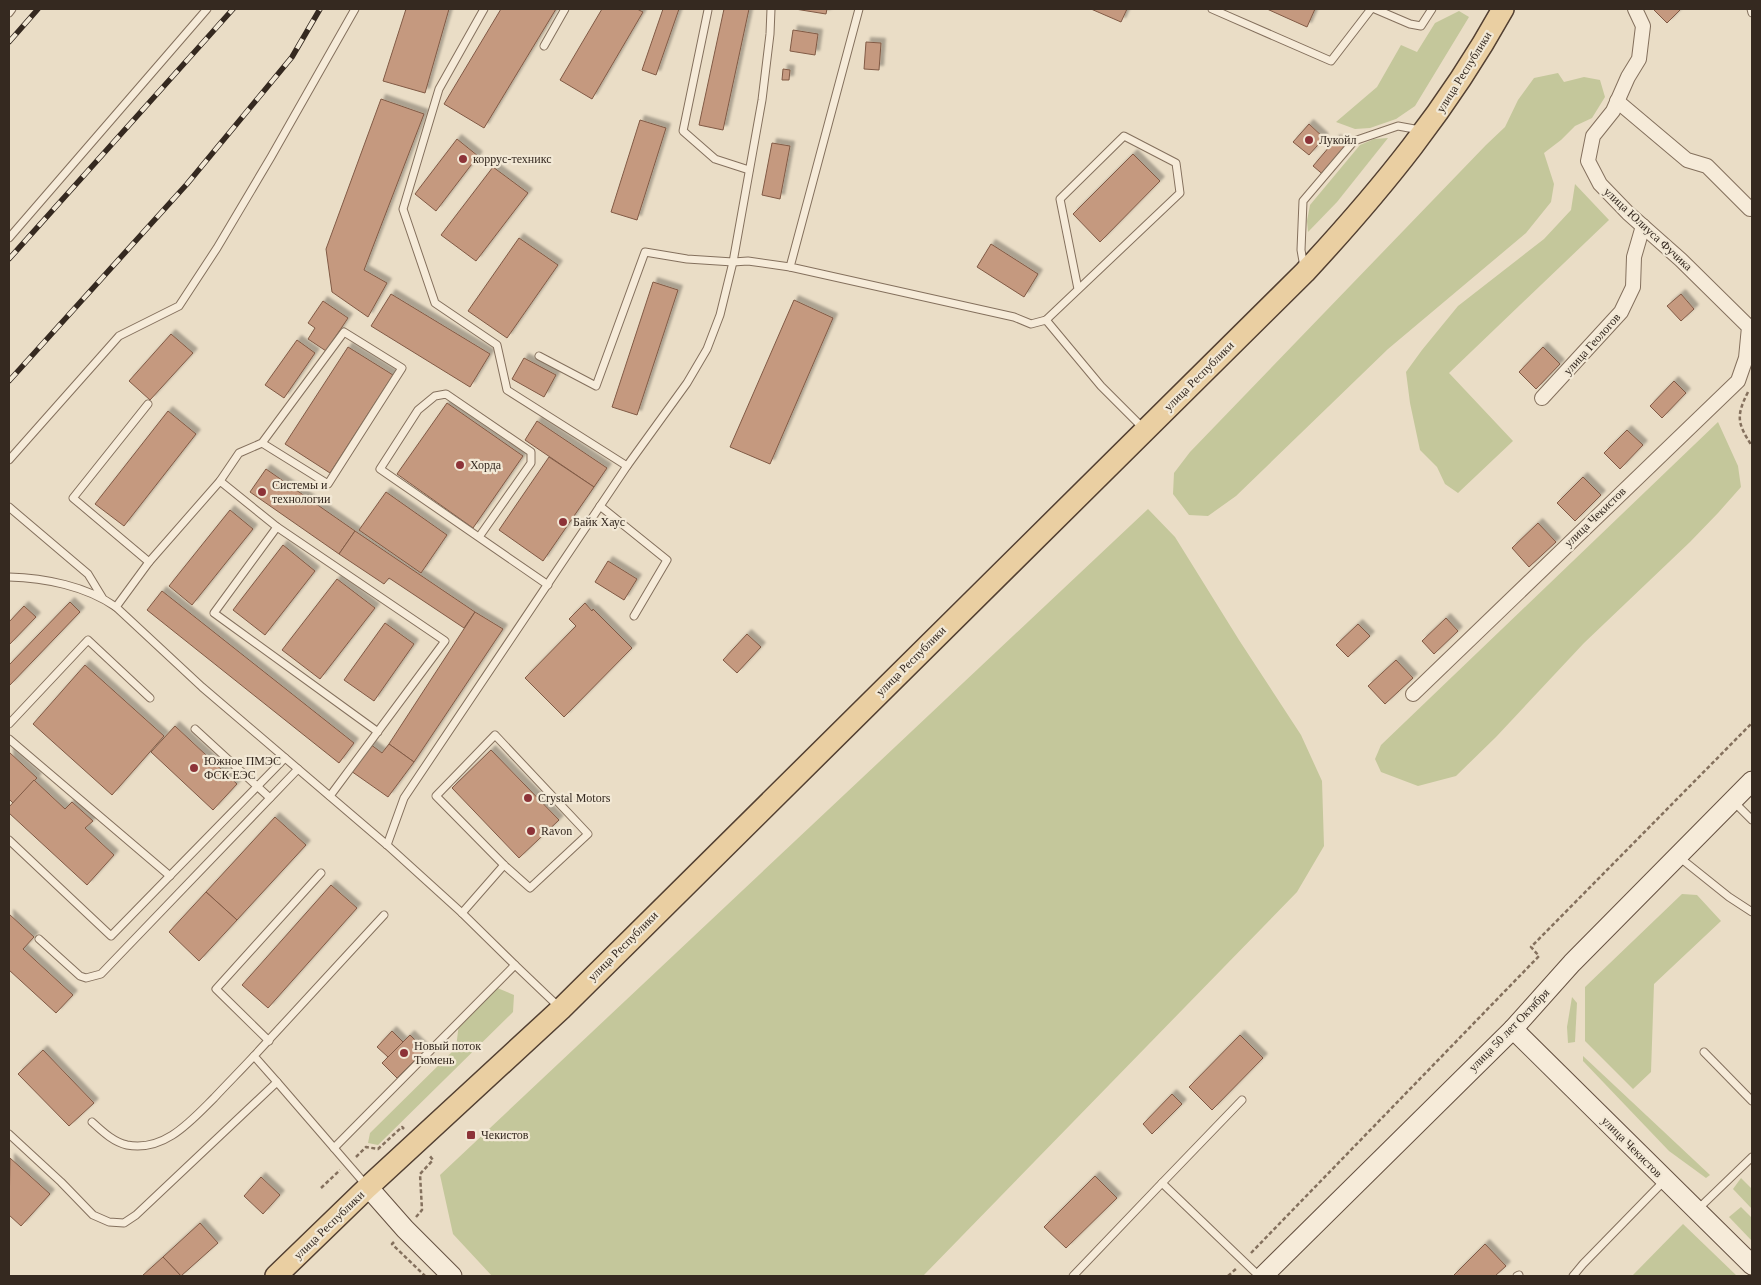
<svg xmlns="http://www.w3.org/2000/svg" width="1761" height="1285" font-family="'Times New Roman',serif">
<defs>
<filter id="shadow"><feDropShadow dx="4.5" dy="-4.5" stdDeviation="1" flood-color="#0004"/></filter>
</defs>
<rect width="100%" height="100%" fill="#eaddc6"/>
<!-- green -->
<g fill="#c4c79b">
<path d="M1459 11 1469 17 1415 106 1396 119 1370 128 1355 129 1336 122 1377 87 1401 45 1417 52 1435 23Z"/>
<path d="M1558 73 1564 82 1584 77 1600 80 1605 97 1592 118 1575 126 1561 140 1544 153 1554 184 1551 202 1526 233 1388 349 1236 496 1208 516 1189 515 1173 494 1174 473 1190 452 1486 145 1505 127 1518 100 1534 78Z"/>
<path d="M1388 138 1337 202 1308 232 1307 221 1310 205 1360 145 1374 139Z"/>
<path d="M1575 184 1609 220 1449 373 1513 441 1458 493 1445 484 1437 467 1420 450 1410 403 1406 372 1422 350 1458 306 1544 239 1571 210Z"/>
<path d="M1718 422 1738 466 1741 487 1718 513 1690 542 1584 643 1496 737 1456 776 1418 786 1381 772 1375 759 1381 745Z"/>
<path d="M1148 509 1175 537 1239 640 1301 735 1322 781 1324 846 1297 892 923 1276H492L453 1234 440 1175Z"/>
<path d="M1682 894 1697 895 1721 921 1654 984 1651 1072 1633 1089 1585 1041V987Z"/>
<path d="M495 987 514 995 513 1012 378 1145 368 1143 370 1133 456 1048 459 1023Z"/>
<path d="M1572 997 1577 1003 1575 1042 1568 1043 1567 1027Z"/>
<path d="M1583 1056 1710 1175 1706 1178 1669 1151 1583 1061Z"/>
<path d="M1741 1178 1752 1189V1209L1733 1189Z"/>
<path d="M1741 1207 1752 1218V1241L1729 1217Z"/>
<path d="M1683 1224 1737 1276H1632Z"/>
</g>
<!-- building -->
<g fill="#c5997f" stroke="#815a45" filter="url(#shadow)">
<path d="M406 9H449L425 93 383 81Z"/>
<path d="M501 9H556L484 128 444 104Z"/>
<path d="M602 9H637L643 12 592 99 560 80Z"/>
<path d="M663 9H679L656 75 642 70Z"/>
<path d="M724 9H749L723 130 699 125Z"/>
<path d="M795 9H827L826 14Z"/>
<path d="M1091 9H1127L1121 22Z"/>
<path d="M1267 9H1315L1307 27Z"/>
<path d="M1653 9H1681L1667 23Z"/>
<path d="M793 30 818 34 815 55 790 51Z"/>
<path d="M866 42 881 43 879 70 864 69Z"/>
<path d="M783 69 790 70 789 80H782Z"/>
<path d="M381 99 424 114 364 270 387 283 368 317 332 292 326 249Z"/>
<path d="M640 120 666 128 637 220 611 212Z"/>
<path d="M1309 124 1324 138 1309 155 1293 142Z"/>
<path d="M457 139 478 156 436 211 415 194Z"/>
<path d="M1336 139 1349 150 1326 177 1313 166Z"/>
<path d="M772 143 790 146 780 199 762 195Z"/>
<path d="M1133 154 1160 181 1100 242 1073 214Z"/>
<path d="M493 167 528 193 476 261 441 235Z"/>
<path d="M519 238 558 265 507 338 468 311Z"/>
<path d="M991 244 1038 274 1024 297 977 267Z"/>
<path d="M653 282 678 290 637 415 612 407Z"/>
<path d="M391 294 490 354 470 387 371 326Z"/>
<path d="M1681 294 1694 309 1681 321 1667 306Z"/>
<path d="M794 300 833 318 770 464 730 447Z"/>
<path d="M323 301 348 318 326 351 308 339 315 328 308 323Z"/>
<path d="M171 334 193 353 150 400 129 381Z"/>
<path d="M297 340 315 353 284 398 265 385Z"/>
<path d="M348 347 393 375 330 473 285 444Z"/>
<path d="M1543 347 1560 364 1536 389 1519 372Z"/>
<path d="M524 358 556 375 544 397 512 379Z"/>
<path d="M1674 381 1686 393 1662 418 1650 406Z"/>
<path d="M447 403 523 456 473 528 397 474Z"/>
<path d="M168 411 196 434 124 526 95 504Z"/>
<path d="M537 421 607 468 594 487 525 440Z"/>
<path d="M1627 430 1643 445 1620 469 1604 453Z"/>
<path d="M549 457 594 487 543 561 499 530Z"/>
<path d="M266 469 355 531 339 554 250 492Z"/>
<path d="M1583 477 1601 495 1575 521 1557 503Z"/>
<path d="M386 492 447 535 421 573 359 530Z"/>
<path d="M230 510 253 529 192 605 169 586Z"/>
<path d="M1538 523 1556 542 1529 567 1512 548Z"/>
<path d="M355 531 475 612 464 628 389 578 384 584 339 554Z"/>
<path d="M283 545 315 571 265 635 233 610Z"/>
<path d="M608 561 637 579 624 600 595 582Z"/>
<path d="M337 579 375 608 320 679 282 650Z"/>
<path d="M162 591 354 743 339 763 147 610Z"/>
<path d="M70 602 80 612 9 686V665Z"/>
<path d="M585 603 592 611 593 609 632 648 564 717 525 678 576 626 569 619Z"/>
<path d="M24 606 36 617 9 645V622Z"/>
<path d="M475 612 503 629 414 762 389 744Z"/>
<path d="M1446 618 1458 631 1434 654 1422 641Z"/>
<path d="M385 623 414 644 374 701 344 680Z"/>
<path d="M1358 624 1370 636 1348 657 1336 645Z"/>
<path d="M747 634 761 647 737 673 723 660Z"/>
<path d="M1396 660 1413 678 1385 704 1368 686Z"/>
<path d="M85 665 164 736 112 795 33 724Z"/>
<path d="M175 726 237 784 213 810 151 752Z"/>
<path d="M370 744 382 753 389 744 414 762 388 797 351 771Z"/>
<path d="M491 750 559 820 519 858 452 788Z"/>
<path d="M9 752 37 778 13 803 9 799Z"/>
<path d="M34 780 65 809 72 802 93 821 85 828 114 855 87 885 9 813V807Z"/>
<path d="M275 817 306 845 237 920 206 892Z"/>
<path d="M331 885 357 908 268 1008 242 985Z"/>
<path d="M206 892 237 920 199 961 169 932Z"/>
<path d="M9 914 34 937 23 949 73 995 56 1013 9 970Z"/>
<path d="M392 1031 403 1042 388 1057 377 1047Z"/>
<path d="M410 1035 425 1050 397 1078 382 1063Z"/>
<path d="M1240 1035 1263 1058 1212 1110 1189 1087Z"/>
<path d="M43 1050 94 1103 69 1126 18 1074Z"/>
<path d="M1172 1094 1182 1104 1152 1134 1143 1124Z"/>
<path d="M10 1158 50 1194 21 1226 9 1215Z"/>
<path d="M1095 1176 1117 1198 1066 1248 1044 1227Z"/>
<path d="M261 1177 280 1195 263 1214 244 1196Z"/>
<path d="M200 1223 218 1243 181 1276 163 1257Z"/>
<path d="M1485 1244 1506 1266 1495 1276H1453Z"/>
<path d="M163 1257 181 1276H142Z"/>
</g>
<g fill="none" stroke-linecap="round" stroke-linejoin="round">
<defs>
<g id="service">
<path d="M484 9 439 89 403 209 435 303 497 345 507 390 627 466"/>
<path d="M859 9 790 267 1014 317 1031 324 1046 320 1101 386 1144 429"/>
<path d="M1212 9 1331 61 1371 9"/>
<path d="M1375 9 1410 24 1421 26 1432 9"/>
<path d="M1751 9 1752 13"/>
<path d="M708 10 683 131 715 159 749 170"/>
<path d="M9 13 12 9"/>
<path d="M544 46 565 9"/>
<path d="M9 238 207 9"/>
<path d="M1304 267 1301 250 1303 201 1354 141 1398 126 1420 130"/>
<path d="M1046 320 1180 193 1176 163 1124 136 1060 199 1078 289"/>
<path d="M539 356 596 386 645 252 687 259 733 262 748 261 790 267"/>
<path d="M148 404 73 498 149 562"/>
<path d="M9 460 119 336 179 306 217 248 271 157 355 9"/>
<path d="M220 481 239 453 262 443 344 332 402 368 328 484 262 443"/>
<path d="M600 506 667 560 634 616"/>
<path d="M9 507 88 574 102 597"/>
<path d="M479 537 531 463V452L446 394 435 396 418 410 380 469 548 585"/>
<path d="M9 577C45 578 86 586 116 607L202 687 387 845 462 913 515 965"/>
<path d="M116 607 149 562 220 481 277 527"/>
<path d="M9 724 88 640 150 698"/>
<path d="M195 729 270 798"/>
<path d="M495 735 588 834 530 888 504 865 436 796Z"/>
<path d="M9 739 170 876"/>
<path d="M330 796 445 641 277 527 214 613 378 732"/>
<path d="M1733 801 1752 820"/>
<path d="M9 840 111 936 285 758"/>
<path d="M387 845 404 798 627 466 687 383 707 349 720 315 733 262 762 100 770 34 771 9"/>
<path d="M1679 857 1729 897 1752 912"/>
<path d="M462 913 504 865"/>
<path d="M39 939 80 976 86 978 101 974 298 769"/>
<path d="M269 1041 216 989 321 873"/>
<path d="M1704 1052 1752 1101"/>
<path d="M277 1082 254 1056 384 915"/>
<path d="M1242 1100 1162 1183 1259 1276"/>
<path d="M92 1122C102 1131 113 1142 127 1145 164 1152 190 1122 214 1098 227 1084 241 1070 254 1056"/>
<path d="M9 1134 61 1182 93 1215 109 1222 124 1223 136 1215 277 1082 366 1185"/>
<path d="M334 1148 515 965 559 1007"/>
<path d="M1697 1210 1752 1157"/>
<path d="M1073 1276 1162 1183"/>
<path d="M1517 1276 1519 1275"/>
<path d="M1573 1276 1583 1264 1665 1180"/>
</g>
<g id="minor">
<path d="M1617 101 1687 160 1707 166 1750 209"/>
<path d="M1542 398 1621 312 1633 287 1634 257 1643 226"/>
<path d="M1413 694 1738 381 1746 358 1749 327 1681 260 1628 213 1600 184 1588 161 1593 136 1613 111 1628 77 1639 59 1643 26 1635 9"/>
</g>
<g id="secondary">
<path d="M1513 1029 1752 1265"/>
<path d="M368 1187 405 1229 452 1276"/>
<path d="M1263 1276 1513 1029 1572 963 1752 781"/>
</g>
<path id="primary" d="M276 1276 368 1187 561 1009 1305 272C1382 189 1448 108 1503 9"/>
</defs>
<!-- service casing -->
<use href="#service" stroke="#84705d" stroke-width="9"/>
<!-- minor casing -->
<use href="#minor" stroke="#84705d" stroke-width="16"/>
<!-- secondary casing -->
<use href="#secondary" stroke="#665141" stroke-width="21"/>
<!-- primary casing -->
<use href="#primary" stroke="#523f31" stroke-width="24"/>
<!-- path -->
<g stroke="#84705d" stroke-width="2.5" stroke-dasharray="4 2.5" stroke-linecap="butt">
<path d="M1748 392C1736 416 1737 423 1752 446"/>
<path d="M356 1157 366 1147 378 1149 402 1127 404 1129"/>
<path d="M321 1188 340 1170"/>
<path d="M416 1217 422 1210 420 1174 433 1160 429 1155"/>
<path d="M394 1242 392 1244 425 1276"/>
<path d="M1251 1253 1539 956 1531 947 1752 723"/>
<path d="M1228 1276 1237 1268"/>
</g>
<!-- service -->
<use href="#service" stroke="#f6ebd9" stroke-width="7"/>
<!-- minor -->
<use href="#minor" stroke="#f6ebd9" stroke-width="14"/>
<!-- secondary -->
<use href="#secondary" stroke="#f6ebd9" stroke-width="19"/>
<!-- primary -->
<use href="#primary" stroke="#eacfa2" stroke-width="21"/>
<defs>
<g id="rail">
<path d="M9 42 38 9"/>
<path d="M9 259 233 9"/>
<path d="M9 381 187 184 292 57 320 9"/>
</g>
</defs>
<!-- rail casing -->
<use href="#rail" stroke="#352920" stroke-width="5.5"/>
<!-- rail -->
<use href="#rail" stroke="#f2e8d5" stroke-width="4" stroke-dasharray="11" stroke-linecap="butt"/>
</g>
<!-- markers -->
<g fill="#8d3338" stroke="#f2e8d5" stroke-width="2">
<circle cx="1309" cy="140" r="5"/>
<circle cx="463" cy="159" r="5"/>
<circle cx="460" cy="465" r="5"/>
<circle cx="262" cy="492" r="5"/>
<circle cx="563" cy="522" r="5"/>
<circle cx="194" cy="768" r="5"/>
<circle cx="528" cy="798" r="5"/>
<circle cx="531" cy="831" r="5"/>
<circle cx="404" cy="1053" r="5"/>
<rect x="466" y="1130" width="10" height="10" rx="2.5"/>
</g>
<g text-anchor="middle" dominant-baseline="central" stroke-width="4.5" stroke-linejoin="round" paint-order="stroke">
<!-- street labels -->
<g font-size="12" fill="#352920" stroke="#f2e8d5">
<text transform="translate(1464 72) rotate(-58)">улица Республики</text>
<text transform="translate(1648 229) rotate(43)">улица Юлиуса Фучика</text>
<text transform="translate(1592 344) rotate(-48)">улица Геологов</text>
<text transform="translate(1199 376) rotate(-45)">улица Республики</text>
<text transform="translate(1595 517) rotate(-44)">улица Чекистов</text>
<text transform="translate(911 661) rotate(-45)">улица Республики</text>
<text transform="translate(623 946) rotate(-45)">улица Республики</text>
<text transform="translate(1509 1030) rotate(-46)">улица 50 лет Октября</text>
<text transform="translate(1632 1147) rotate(45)">улица Чекистов</text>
<text transform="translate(329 1225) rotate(-44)">улица Республики</text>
</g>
<!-- poi labels -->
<g font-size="12" fill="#352920" stroke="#f2e8d5" text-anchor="start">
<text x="1319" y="140">Лукойл</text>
<text x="473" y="159">коррус-техникс</text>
<text x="470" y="465">Хорда</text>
<text x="272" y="485">Системы и<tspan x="272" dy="14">технологии</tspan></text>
<text x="573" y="522">Байк Хаус</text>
<text x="204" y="761">Южное ПМЭС<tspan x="204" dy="14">ФСК ЕЭС</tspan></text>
<text x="538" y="798">Crystal Motors</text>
<text x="541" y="831">Ravon</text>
<text x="414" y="1046">Новый поток<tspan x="414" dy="14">Тюмень</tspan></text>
<text x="481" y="1135">Чекистов</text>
</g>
</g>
<!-- border -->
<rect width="1761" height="1285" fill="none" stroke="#352920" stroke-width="20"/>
</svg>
